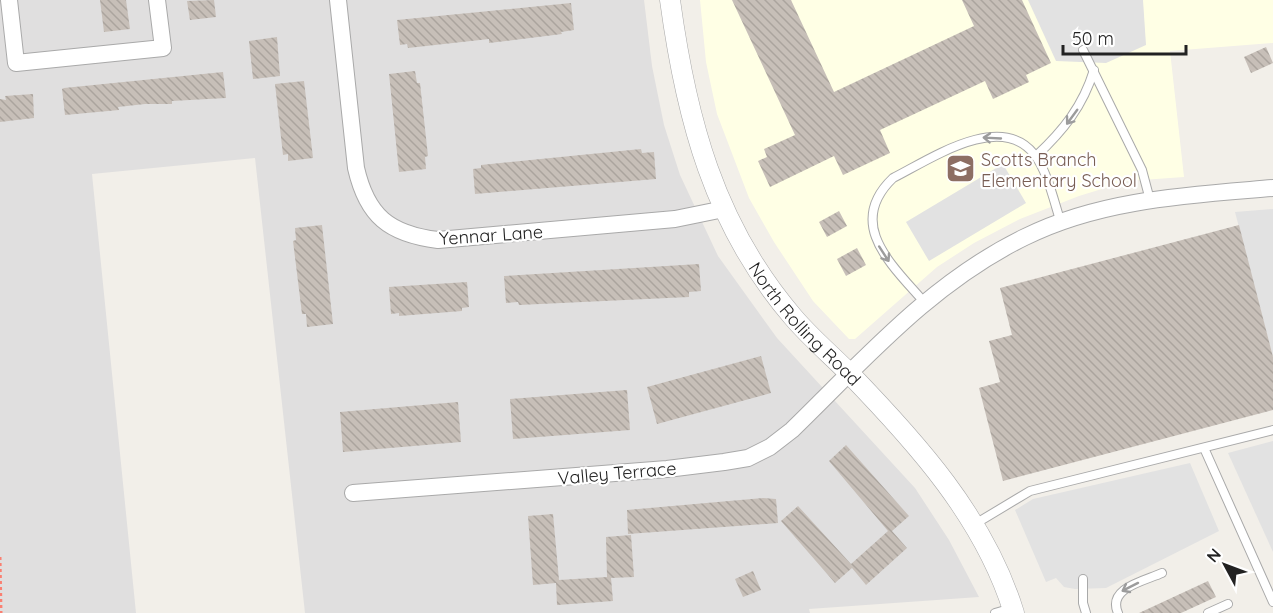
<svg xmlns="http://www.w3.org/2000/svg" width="1273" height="613" font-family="Quicksand,sans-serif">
<defs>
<pattern id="building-back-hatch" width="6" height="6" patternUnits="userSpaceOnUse" patternTransform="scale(1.5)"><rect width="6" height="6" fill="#c7bfb8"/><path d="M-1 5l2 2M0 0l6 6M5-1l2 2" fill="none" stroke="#aba49e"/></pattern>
</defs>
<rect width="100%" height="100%" fill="#f2efe9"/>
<!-- residential -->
<path fill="#e0dfdf" d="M0 0H644L652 66 664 125 680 175 718 256 777 338 915 488 949 540 979 597 809 609 810 613H305L255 158 92 174 136 613H0Z"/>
<!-- education -->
<path fill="#ffffe5" d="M700 0H1273V43L1170 51 1184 177 1128 181 1079 196 1020 219 974 243 937 267 855 339H849L813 301 774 242 749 198 717 114 706 62Z"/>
<!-- parking -->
<g fill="#e2e2e2">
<path d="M1028 0H1143L1146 45 1106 63 1056 61Z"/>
<path d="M1003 164 1026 203 929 261 906 222Z"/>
<path d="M1273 209V357L1235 212Z"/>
<path d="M1273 441V552L1228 453Z"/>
<path d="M1190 463 1219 531 1106 588 1075 589 1064 587 1056 578 1046 582 1015 510 1033 499Z"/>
</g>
<!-- building -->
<g fill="url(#building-back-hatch)">
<path d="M100 0H126L130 29 104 32Z"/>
<path d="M214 0 216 17 190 20 187 1Z"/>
<path d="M732 0H791L834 92 974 26 962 0H1022L1051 63 1026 75 1029 82 993 99 985 81 880 130 890 153 843 175 834 156 770 187 758 161 767 157 764 149 795 135Z"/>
<path d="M571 3 574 30 561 32 562 34 489 43V39L408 48 407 44 400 45 397 20Z"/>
<path d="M277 37 280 76 253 79 249 41Z"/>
<path d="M1266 47 1273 63 1251 73 1244 57Z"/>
<path d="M415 71 417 83H420L428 156 425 157 426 169 399 172 389 74Z"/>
<path d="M223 72 226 98 172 101V104H145L118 107 119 110 65 115 62 89 64 88Z"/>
<path d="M304 81 313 158 288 161V154L283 155 275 84Z"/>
<path d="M33 94 34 118 0 122V99L6 100 5 96Z"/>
<path d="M641 149 642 153 654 152 656 179 475 194 473 169 481 168V165Z"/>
<path d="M839 211 847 226 827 237 819 222Z"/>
<path d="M322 225 333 324 307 327 306 314H302L293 241 296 240 295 228Z"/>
<path d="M1239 225 1273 357V410L1003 481 979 388 1000 382 989 341 1012 335 1000 288Z"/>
<path d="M857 248 866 265 846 276 837 259Z"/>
<path d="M699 264 701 291 689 292V297L519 305 518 302 506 303 504 276Z"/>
<path d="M467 282 469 307 462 308V311L399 316V313L391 314 389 287Z"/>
<path d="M761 356 771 393 657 424 647 387Z"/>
<path d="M627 390 630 430 513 439 510 399Z"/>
<path d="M458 402 461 442 343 452 340 412Z"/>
<path d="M846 445 909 516 892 531 907 548 866 585 852 568 835 583 781 521 798 506 851 564 888 531 829 461Z"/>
<path d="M763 498 776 499 778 523 628 534 627 510Z"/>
<path d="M553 514 559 580 607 577 606 537 631 535 634 577 611 578 613 601 557 605 556 583 533 585 528 516Z"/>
<path d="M753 571 761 590 743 597 735 579Z"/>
<path d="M1208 581 1216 597 1181 613H1139Z"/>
</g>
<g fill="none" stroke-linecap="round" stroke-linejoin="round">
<defs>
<g id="service">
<path d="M1083 50 1142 170 1150 200"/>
<path d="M1036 156C1063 131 1083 106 1094 70"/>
<path d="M924 302C892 265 845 224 893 178 929 160 1000 111 1034 154 1048 172 1054 202 1061 223"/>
<path d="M1204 448 1273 602"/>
<path d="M975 524 1030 491 1273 430"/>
<path d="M1083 579V603L1086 613"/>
<path d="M995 613 1012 608"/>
<path d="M1118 613C1107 588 1144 581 1162 573"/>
<path d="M1208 613 1228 604"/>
</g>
<g id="minor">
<path d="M9 0 16 63 163 48 157 0"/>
<path d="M338 0 356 168C367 216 389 234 438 240L675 219 724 209"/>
<path d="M353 493 667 469 724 462 748 458 770 447 792 430C865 359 932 282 1025 237 1101 199 1190 195 1273 188"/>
</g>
<g id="tertiary">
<path id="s1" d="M670 0C686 118 714 225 793 317 810 337 830 354 848 372 916 442 985 518 1014 613"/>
</g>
</defs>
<!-- service casing -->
<use href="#service" stroke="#a9a9a9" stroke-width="10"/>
<!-- minor casing -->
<use href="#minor" stroke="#a9a9a9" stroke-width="18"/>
<!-- tertiary casing -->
<use href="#tertiary" stroke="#a9a9a9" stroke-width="21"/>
<!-- path -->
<path stroke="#fa8072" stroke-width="3" stroke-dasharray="3 3" stroke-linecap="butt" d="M0 557 1 613"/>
<!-- service -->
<use href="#service" stroke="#fff" stroke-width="8"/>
<!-- minor -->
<use href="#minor" stroke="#fff" stroke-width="16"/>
<!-- tertiary -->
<use href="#tertiary" stroke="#fff" stroke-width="20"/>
</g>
<!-- one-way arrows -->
<defs><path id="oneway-shaft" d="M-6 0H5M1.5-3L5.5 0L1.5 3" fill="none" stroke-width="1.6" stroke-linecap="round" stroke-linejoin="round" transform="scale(1.5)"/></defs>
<g stroke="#9c9c9c">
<use href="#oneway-shaft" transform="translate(1072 117) rotate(126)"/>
<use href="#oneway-shaft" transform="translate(992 138) rotate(-177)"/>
<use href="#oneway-shaft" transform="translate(884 254) rotate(57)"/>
<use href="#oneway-shaft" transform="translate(1130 587) rotate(153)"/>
</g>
<!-- icons -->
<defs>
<symbol id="school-square" viewBox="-11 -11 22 22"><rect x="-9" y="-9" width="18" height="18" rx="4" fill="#8d6e63" stroke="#fff"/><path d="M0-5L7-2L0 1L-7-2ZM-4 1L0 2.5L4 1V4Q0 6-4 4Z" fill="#fff"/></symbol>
</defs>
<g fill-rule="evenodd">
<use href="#school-square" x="944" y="152" width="33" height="33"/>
</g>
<g text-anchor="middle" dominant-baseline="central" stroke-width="4.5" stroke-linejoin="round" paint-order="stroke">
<!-- education labels -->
<g font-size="18" fill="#785e54" stroke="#fff" text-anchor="start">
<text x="981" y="159">Scotts Branch<tspan x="981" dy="21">Elementary School</tspan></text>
</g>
<!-- street labels -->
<g font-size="18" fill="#222" stroke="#fff">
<text transform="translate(491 235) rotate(-4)">Yennar Lane</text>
<text stroke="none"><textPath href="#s1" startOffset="358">North Rolling Road</textPath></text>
<text transform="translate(617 473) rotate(-5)">Valley Terrace</text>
</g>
</g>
<!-- north arrow -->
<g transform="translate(1225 565) rotate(311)" stroke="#ffffff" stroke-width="4.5" paint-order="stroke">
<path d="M0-4.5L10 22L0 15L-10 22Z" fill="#222222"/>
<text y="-9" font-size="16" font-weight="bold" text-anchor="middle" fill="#222222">N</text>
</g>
<!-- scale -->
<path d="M1063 45v9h123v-9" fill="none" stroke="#222222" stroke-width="3"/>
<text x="1072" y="45" font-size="18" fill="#222222" stroke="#ffffff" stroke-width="4.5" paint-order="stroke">50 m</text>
</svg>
